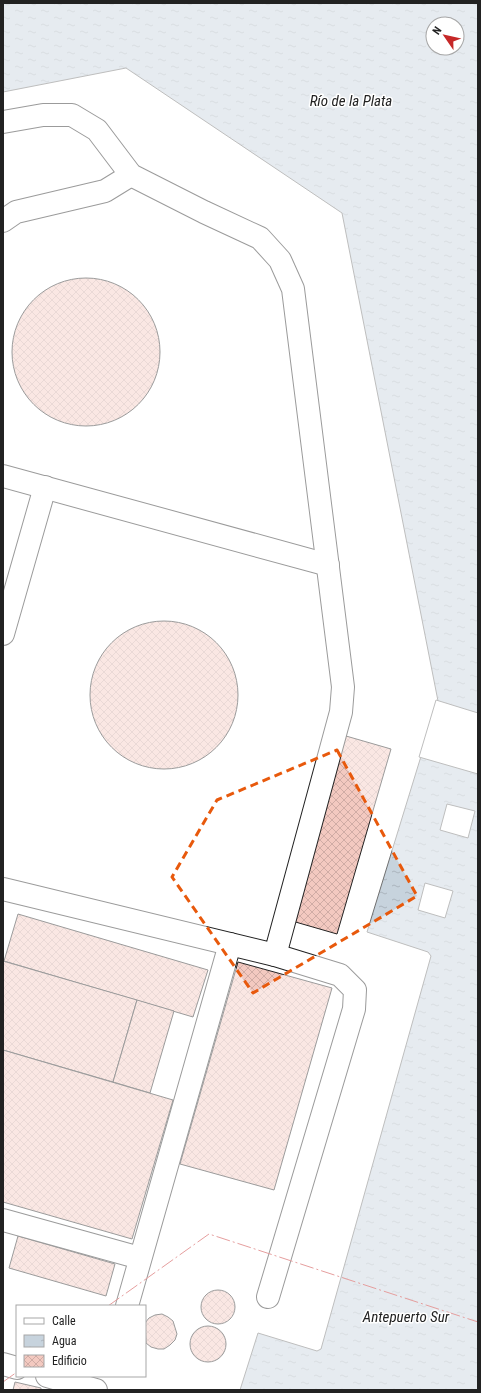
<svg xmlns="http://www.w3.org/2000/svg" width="481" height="1393" font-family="'Roboto Condensed',sans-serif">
<defs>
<pattern id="water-ripples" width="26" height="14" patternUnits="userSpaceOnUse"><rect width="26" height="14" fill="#c7d3dd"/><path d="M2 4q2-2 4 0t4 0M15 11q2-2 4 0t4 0" fill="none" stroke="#abb5bd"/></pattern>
<pattern id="building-cross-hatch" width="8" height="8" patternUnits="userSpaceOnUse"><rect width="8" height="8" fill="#f3c9c0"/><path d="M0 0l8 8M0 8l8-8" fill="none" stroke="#d0aca5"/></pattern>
</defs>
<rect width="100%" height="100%" fill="#fff"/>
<!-- water -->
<path fill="url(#water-ripples)" stroke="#6f6f6f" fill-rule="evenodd" d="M3 3H478V1390H240L258 1333 317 1351 321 1349 431 956 428 952 367 932 438 701 342 213 126 68 3 92ZM433 24H457V48H433Z"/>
<!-- pier -->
<g fill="#fff" stroke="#6f6f6f">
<path d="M436 700 478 713V774L419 757Z"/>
<path d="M447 804 475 811 468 838 440 830Z"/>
<path d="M425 883 453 891 445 918 418 910Z"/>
</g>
<!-- building -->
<g fill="url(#building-cross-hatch)" stroke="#222">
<circle cx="86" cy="352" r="74"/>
<circle cx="164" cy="695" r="74"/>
<path d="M346 736 391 749 337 934 292 921Z"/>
<path d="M18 914 208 970 193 1017 4 961Z"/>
<path d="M3 961 137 1000 113 1082 3 1050Z"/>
<path d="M238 962 332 988 274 1190 180 1164Z"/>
<path d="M137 1000 174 1011 150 1093 113 1082Z"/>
<path d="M3 1050 173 1100 132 1239 3 1202Z"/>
<path d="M18 1236 115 1264 106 1296 9 1268Z"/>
<circle cx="218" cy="1307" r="17"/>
<path d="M162 1314 168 1317 173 1321 177 1334 175 1340 170 1345 164 1349H158L151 1347 146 1343 145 1323 149 1318 155 1315Z"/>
<circle cx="208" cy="1344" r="18"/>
<path d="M15 1382 41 1388V1390H13Z"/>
</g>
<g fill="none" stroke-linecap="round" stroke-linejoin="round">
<defs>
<g id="minor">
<path d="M3 122 43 115H72L97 130 131 175 204 212 260 238 280 260 293 289 343 687 341 712 275 955 3 889"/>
<path d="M3 221 16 212 105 191 131 175"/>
<path d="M3 476 328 565"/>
<path d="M3 634 45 487"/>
<path d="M3 1220 140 1258"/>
<path d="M268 1297 354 1009 355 990 340 975 275 955"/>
<path d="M127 1306 230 944"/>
<path d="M3 1364 17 1368"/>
<path d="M47 1376 96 1390"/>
</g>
</defs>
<!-- minor casing -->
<use href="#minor" stroke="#222" stroke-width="24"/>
<!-- minor -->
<use href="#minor" stroke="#fff" stroke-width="22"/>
<!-- power -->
<g stroke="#c62828" stroke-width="1" stroke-dasharray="14 3 2 3" stroke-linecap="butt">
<path d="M108 1306 209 1234 478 1322"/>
<path d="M3 1382 17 1372"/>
</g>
</g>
<!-- marked area -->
<path d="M0 0H481V1393H0ZM337 750 417 896 253 993 172 877 217 800Z" fill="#fff" fill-opacity=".55" fill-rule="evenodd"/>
<path fill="none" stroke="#e8590c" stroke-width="3" stroke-dasharray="8 5" stroke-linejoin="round" d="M337 750 417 896 253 993 172 877 217 800Z"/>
<g text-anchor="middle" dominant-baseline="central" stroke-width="3" stroke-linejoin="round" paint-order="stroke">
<!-- water labels -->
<g font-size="15" font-style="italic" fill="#222" stroke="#fff">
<text x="351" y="101">Río de la Plata</text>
<text x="406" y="1317">Antepuerto Sur</text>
</g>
</g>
<!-- border -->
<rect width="481" height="1393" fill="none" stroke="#222222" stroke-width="8"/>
<!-- legend -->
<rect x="16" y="1305" width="130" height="72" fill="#ffffff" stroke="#a7a7a7"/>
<rect x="24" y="1318" width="20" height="6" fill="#ffffff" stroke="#a7a7a7"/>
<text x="52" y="1325" font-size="12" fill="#222222">Calle</text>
<rect x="24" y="1335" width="20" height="12" fill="url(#water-ripples)" stroke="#a7a7a7"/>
<text x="52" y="1345" font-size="12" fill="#222222">Agua</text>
<rect x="24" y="1355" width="20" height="12" fill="url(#building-cross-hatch)" stroke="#a7a7a7"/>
<text x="52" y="1365" font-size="12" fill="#222222">Edificio</text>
<!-- north arrow -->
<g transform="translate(445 36) rotate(304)"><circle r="19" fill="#ffffff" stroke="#a7a7a7"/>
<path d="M0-3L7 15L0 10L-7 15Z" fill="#c62828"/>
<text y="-6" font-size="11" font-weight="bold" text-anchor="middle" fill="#222222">N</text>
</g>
</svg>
